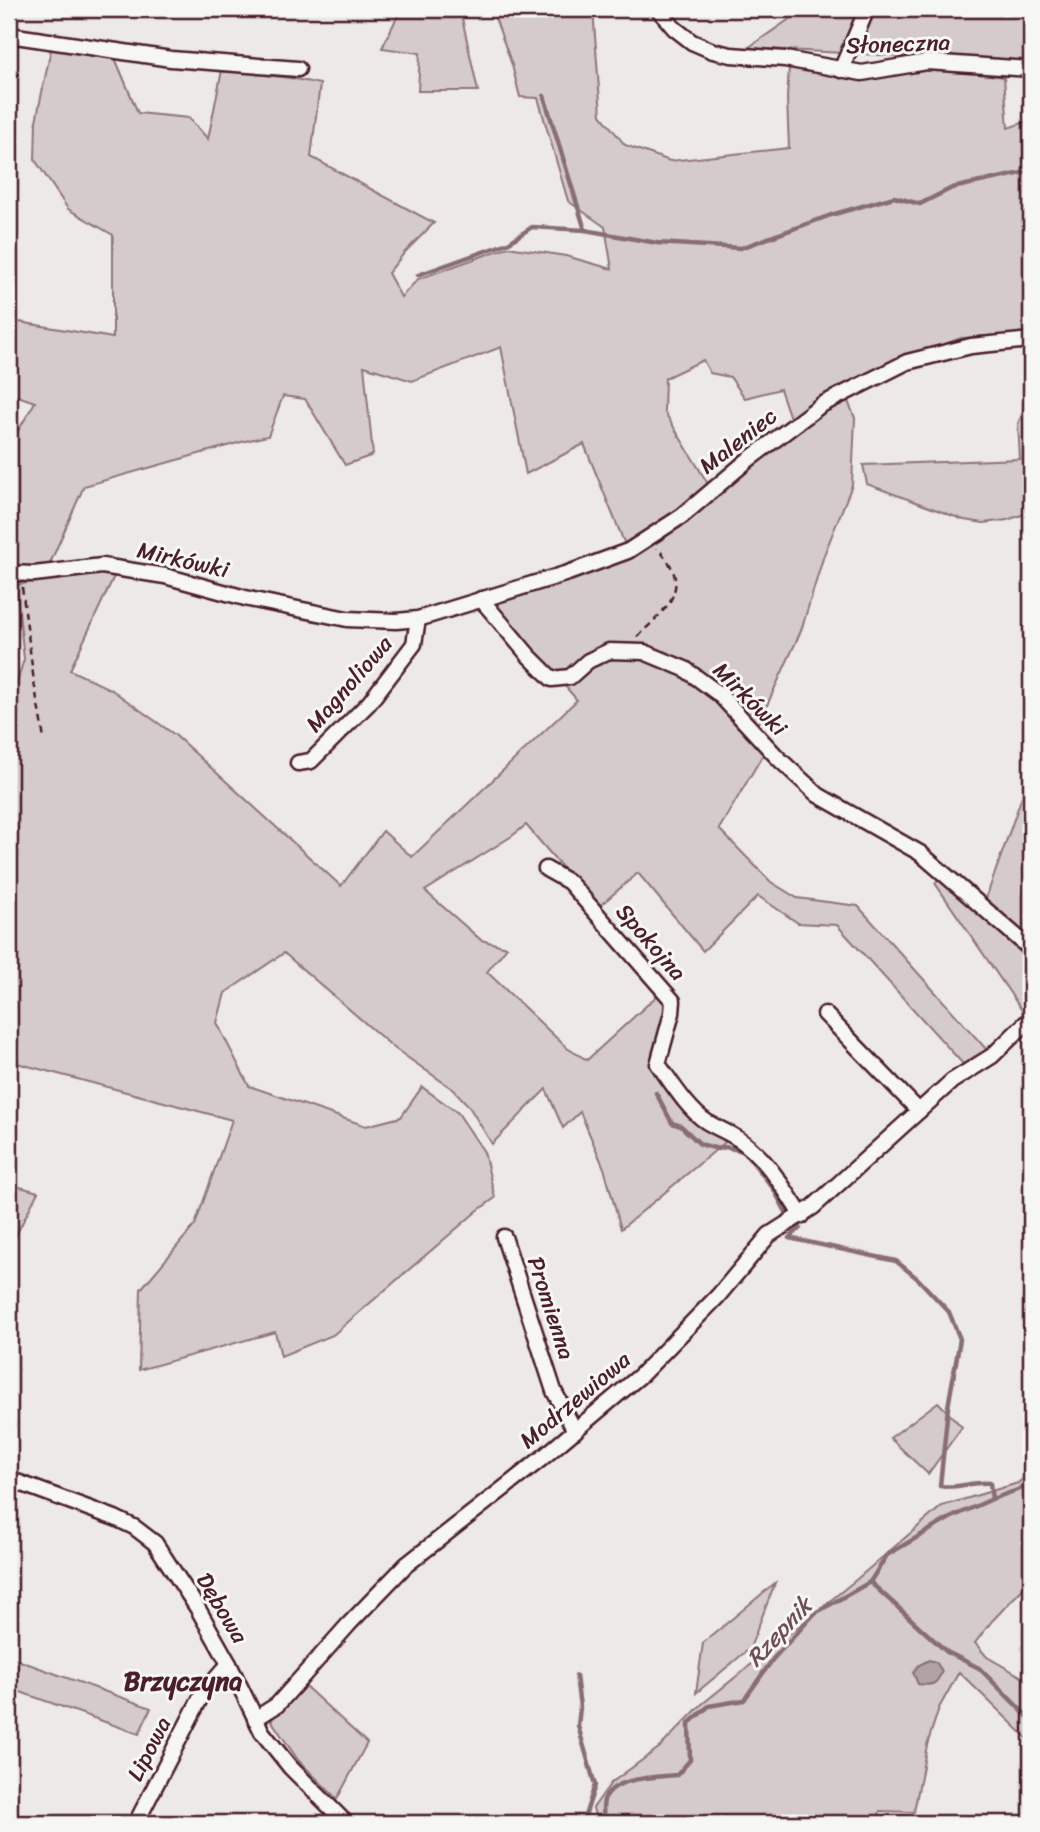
<svg xmlns="http://www.w3.org/2000/svg" width="1040" height="1832" font-family="Sriracha,sans-serif">
<rect width="100%" height="100%" fill="#ece9e6"/>
<filter id="ink" filterUnits="userSpaceOnUse"><feTurbulence type="fractalNoise" baseFrequency=".0143" numOctaves="2"/><feDisplacementMap in="SourceGraphic" scale="14" xChannelSelector="R" yChannelSelector="G"/><feConvolveMatrix kernelMatrix="1 2 1 2 8 2 1 2 1" color-interpolation-filters="sRGB"/></filter>
<g filter="url(#ink)">
<!-- green -->
<g fill="#d4cbca" stroke="#8f757a" stroke-width="2">
<path d="M401 9H460L478 91H418L420 53 382 48Z"/>
<path d="M471 9H593L601 115 625 145 670 161 789 148 787 98 789 67 819 73 863 77 926 68H945L1004 77 1008 128 1031 120V255L1027 258 1031 333 961 338 888 366 790 418 780 389 745 398 730 377 710 373 703 360 665 378 664 411 710 487 679 511 626 547 584 444 526 474 501 347 412 381 364 366 373 455 345 465 305 399 283 396 268 436 245 441 84 486 48 568 30 569 9 566V446L35 402 9 393V334L13 321 113 338V235L68 209 35 160 36 121 51 49 115 58 138 113 189 118 208 139 222 70 290 78 320 84 311 157 434 223 405 252 388 273 401 297 418 279 508 247 566 256 612 269 605 227 568 201 538 98 520 97 512 65 494 15Z"/>
<path d="M804 9H1031V63L748 48Z"/>
<path d="M1031 392V512L1007 520 984 523 964 520 867 484 863 465 1020 459 1018 424Z"/>
<path d="M847 399 855 418 852 485 824 555 801 631 757 727 642 646 568 673 552 671 491 603 621 558 814 415Z"/>
<path d="M116 572 70 670 112 690 175 735 341 886 383 831 412 857 577 700 564 685 591 666 610 656 642 658 682 672 714 698 764 753 719 829 771 882 797 898 858 906 987 1050 963 1064 837 925 798 923 758 896 703 951 638 873 597 908 526 825 512 836 425 891 481 940 507 947 487 972 567 1048 587 1060 660 993 670 1015 652 1055 654 1066 729 1139 621 1229 604 1168 580 1112 563 1128 546 1089 492 1144 468 1105 454 1090 394 1048 284 953 225 993 217 1023 249 1086 366 1126 401 1117 422 1087 458 1113 484 1152 495 1198 477 1211 333 1335 281 1356 275 1332 139 1370 141 1289 195 1225 232 1120 9 1061V709L24 659 16 585 80 574Z"/>
<path d="M1031 771V943L984 904Z"/>
<path d="M940 878 1031 962V1004L1023 1012 935 883Z"/>
<path d="M9 1184 38 1192 9 1249Z"/>
<path d="M938 1402 962 1427 928 1474 890 1438Z"/>
<path d="M1031 1471V1580L992 1621 975 1643 987 1657 1031 1682V1742L959 1672 939 1708 927 1745 914 1812 880 1811 877 1823H597L593 1808 611 1783 660 1747 701 1705 857 1579 942 1506 1018 1483Z"/>
<path d="M775 1583 750 1648 696 1693 703 1643Z"/>
<path d="M9 1657 151 1708 139 1734 9 1688Z"/>
<path d="M304 1685 367 1743 337 1799 298 1760 271 1720Z"/>
</g>
<!-- water -->
<path fill="#b1a2a3" stroke="#886e73" stroke-width="2" d="M929 1660 936 1662 942 1671C937 1685 932 1686 918 1684L913 1672 919 1665Z"/>
<g fill="none" stroke-linecap="round" stroke-linejoin="round">
<!-- stream -->
<g stroke="#886e73" stroke-width="4.5">
<path d="M544 96 585 230"/>
<path d="M418 275 508 243 532 227 585 230 657 243 741 248 831 215 894 197 920 204 952 188 1031 171"/>
<path d="M656 1093 672 1123 681 1126 700 1144 718 1149 725 1147 744 1151 773 1188 786 1212"/>
<path d="M800 1228 789 1238 896 1261 918 1279 949 1312 960 1339 948 1407 940 1486C957 1489 973 1481 990 1483L992 1499"/>
<path d="M870 1582 947 1652 979 1668 1031 1720"/>
<path d="M576 1676 580 1707 578 1726 595 1785 585 1816 589 1823"/>
<path d="M604 1823C604 1816 602 1807 604 1800 612 1777 656 1777 677 1775L690 1760 689 1723 709 1706 744 1700 773 1659 815 1613 870 1582 887 1555 950 1518 992 1499 1020 1489 1031 1480"/>
</g>
<defs>
<g id="minor">
<path d="M658 9 674 28 692 42 713 51 731 55 785 59 862 73 927 62 1031 69"/>
<path d="M9 35 171 59 298 69"/>
<path d="M841 70 867 9"/>
<path d="M9 573 34 574 102 566 165 576 249 599 347 619 396 621 418 619 568 573 628 551 682 516 748 460 821 405 907 362 971 346 1031 340"/>
<path d="M481 599 529 656 552 679 570 677 588 661 609 651 644 652 685 669 719 694 778 758 818 795 920 853 1031 949"/>
<path d="M298 763 311 761 369 703 414 644 418 619"/>
<path d="M546 869 569 882 673 1001 672 1013 658 1064C671 1082 689 1111 707 1122 722 1131 736 1135 749 1147 771 1165 786 1192 802 1216"/>
<path d="M825 1014 919 1111"/>
<path d="M504 1237 554 1391 575 1431"/>
<path d="M9 1479 115 1518 134 1527 155 1543 198 1609 229 1664 262 1732 290 1767 346 1823"/>
<path d="M255 1719 277 1705 349 1624 406 1565 541 1459 641 1375 718 1296 769 1235 813 1207 952 1081 992 1056 1031 1018"/>
<path d="M136 1823 203 1693 229 1664"/>
</g>
</defs>
<!-- minor casing -->
<use href="#minor" stroke="#4a1f2b" stroke-width="19"/>
<!-- path -->
<g stroke="#4a1f2b" stroke-width="2.5" stroke-dasharray="7 5" stroke-linecap="butt">
<path d="M22 587 34 682 44 739"/>
<path d="M637 637C667 608 695 587 657 548"/>
</g>
<!-- minor -->
<use href="#minor" stroke="#f6f6f2" stroke-width="14"/>
</g>
</g>
<g text-anchor="middle" dominant-baseline="central" stroke-width="6" stroke-linejoin="round" paint-order="stroke">
<!-- street labels -->
<g font-size="23" fill="#4a1f2b" stroke="#f6f6f2">
<text transform="translate(898 44) rotate(-2)">Słoneczna</text>
<text transform="translate(738 441) rotate(-38)">Maleniec</text>
<text transform="translate(183 560) rotate(13)">Mirkówki</text>
<text transform="translate(349 684) rotate(-49)">Magnoliowa</text>
<text transform="translate(750 699) rotate(45)">Mirkówki</text>
<text transform="translate(651 942) rotate(49)">Spokojna</text>
<text transform="translate(551 1308) rotate(72)">Promienna</text>
<text transform="translate(575 1400) rotate(-40)">Modrzewiowa</text>
<text transform="translate(222 1608) rotate(59)">Dębowa</text>
<text transform="translate(149 1749) rotate(-63)">Lipowa</text>
</g>
<!-- water labels -->
<g font-size="24" font-style="italic" fill="#6e4d55" stroke="#f6f6f2">
<text transform="translate(779 1632) rotate(-47)">Rzepnik</text>
</g>
<!-- quarter labels -->
<g font-size="26" font-weight="bold" fill="#4a1f2b" stroke="#f6f6f2">
<text x="183" y="1681">Brzyczyna</text>
</g>
</g>
<!-- margin -->
<rect width="1040" height="1832" fill="none" stroke="#f6f6f2" stroke-width="35"/>
<rect x="18" y="18" width="1005" height="1797" fill="none" stroke="#4a1f2b" stroke-width="2.5" filter="url(#ink)"/>
</svg>
